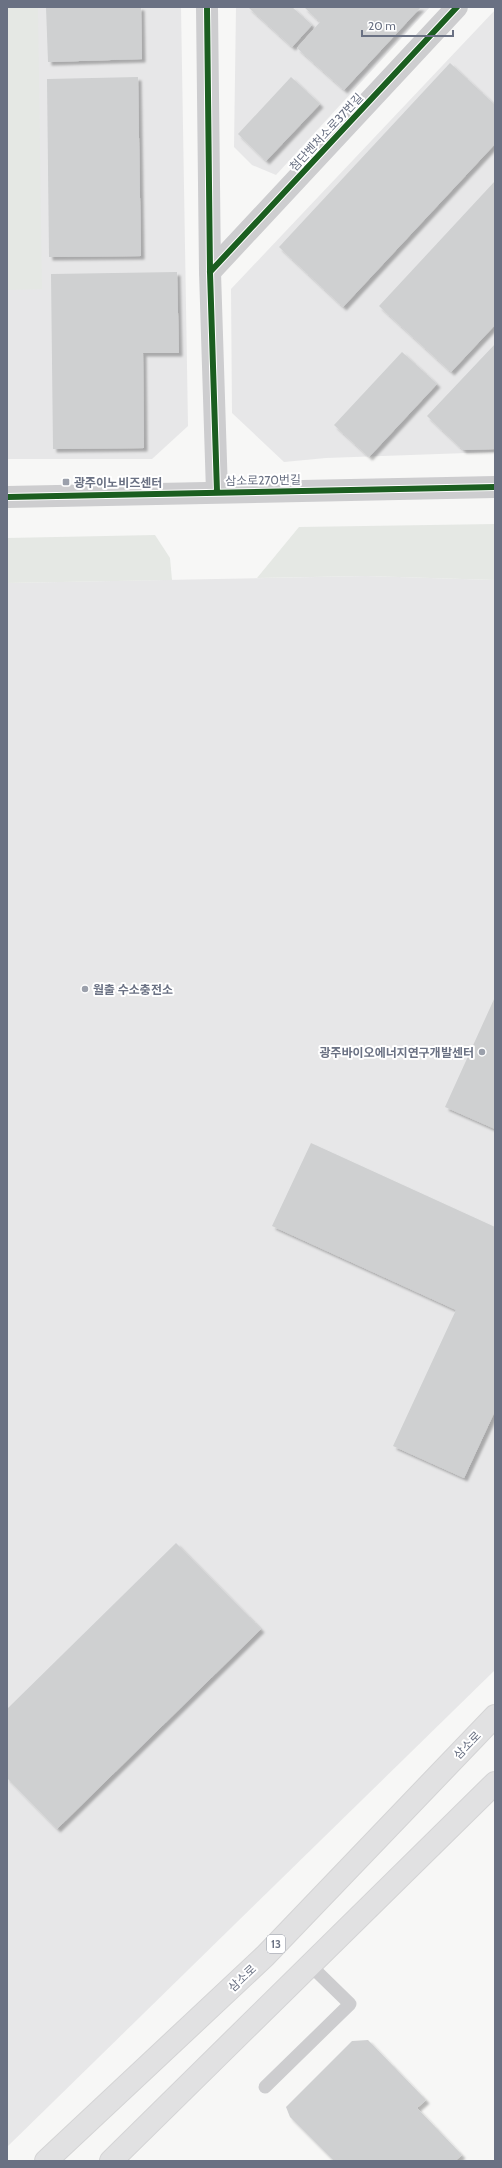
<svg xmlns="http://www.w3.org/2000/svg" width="502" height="2168" font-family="Cabin,'Noto Sans KR',sans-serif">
<defs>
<filter id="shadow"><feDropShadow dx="3.5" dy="3.5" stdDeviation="1" flood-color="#0004"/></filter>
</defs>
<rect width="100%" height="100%" fill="#f7f7f6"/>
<!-- built -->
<g fill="#e7e7e8">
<path d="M7 7H181L188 426 152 459H7Z"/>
<path d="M236 7H430L276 175 252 165 234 147Z"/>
<path d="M495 10V452L326 458 284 462 232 413 231 289Z"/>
<path d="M366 576 495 580V1670L7 2147V583Z"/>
</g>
<!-- green -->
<g fill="#e5e8e4">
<path d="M7 7H38L42 289 7 290Z"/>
<path d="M495 524V580L366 576 257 578 299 527Z"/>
<path d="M155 535 170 558 172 580 7 583V538Z"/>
</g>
<!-- building -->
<g fill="#cfd0d1" filter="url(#shadow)">
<path d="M46 7H141L142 59 48 62Z"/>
<path d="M248 7H292L312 25 292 47Z"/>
<path d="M304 7H421L344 90 297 48 320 22Z"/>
<path d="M450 63 495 105V144L343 307 279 247Z"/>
<path d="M138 77 141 256 49 257 47 79Z"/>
<path d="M291 77 320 104 266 161 238 134Z"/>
<path d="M495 181V325L451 372 379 306Z"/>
<path d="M177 272 179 353H143L144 448 53 449 51 274Z"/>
<path d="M495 344V449L463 450 427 416Z"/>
<path d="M402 352 437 384 369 457 334 425Z"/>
<path d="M495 997V1129L445 1107Z"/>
<path d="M311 1143 495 1227V1411L464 1478 393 1446 456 1310 272 1226Z"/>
<path d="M176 1543 261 1629 57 1829 7 1778V1709Z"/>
<path d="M368 2040 426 2100 417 2108 462 2155 455 2161H334L290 2117 286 2107 352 2041Z"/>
</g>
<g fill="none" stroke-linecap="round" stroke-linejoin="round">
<defs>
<g id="primary">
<path d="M46 2161 265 1956 495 1716"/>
<path d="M111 2161 495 1783"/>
</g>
</defs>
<!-- primary casing -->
<use href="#primary" stroke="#d4d4d5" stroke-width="24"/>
<!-- service -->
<path stroke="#cdcdcf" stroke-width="13" d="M265 2087 350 2004 310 1965"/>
<!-- minor -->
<g stroke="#cdcdcf" stroke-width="22">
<path d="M207 7 210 272 217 492"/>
<path d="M210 272 457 7"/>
<path d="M7 497 495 487"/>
</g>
<!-- primary -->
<use href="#primary" stroke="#e1e1e2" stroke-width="22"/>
<defs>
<g id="cycleway">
<path d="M207 7 210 272 217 492"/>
<path d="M210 272 457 7"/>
<path d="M7 497 495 487"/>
</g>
</defs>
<!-- cycleway casing -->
<use href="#cycleway" stroke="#fff" stroke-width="8"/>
<!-- cycleway -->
<use href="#cycleway" stroke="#1b5e20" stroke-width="6"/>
</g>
<!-- markers -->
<g fill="#9ba0ab" stroke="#fff" stroke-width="1.5">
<rect x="62" y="478" width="8" height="8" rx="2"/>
<circle cx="85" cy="989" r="4"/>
<circle cx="482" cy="1052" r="4"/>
</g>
<g text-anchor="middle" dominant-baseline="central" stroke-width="4" stroke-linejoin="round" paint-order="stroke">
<!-- shield labels -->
<rect fill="#fff" stroke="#979ca8" stroke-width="1" x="267" y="1935" width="18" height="18" rx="3"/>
<g font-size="11" font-weight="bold" fill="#6a7183">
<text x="276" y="1944">13</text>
</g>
<!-- street labels -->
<g font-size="12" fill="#6a7183" stroke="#fff">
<text transform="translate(326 132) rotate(-47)">첨단벤처소로37번길</text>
<text transform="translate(263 480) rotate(-1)">삼소로270번길</text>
<text transform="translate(467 1745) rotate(-46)">삼소로</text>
<text transform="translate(242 1978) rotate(-43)">삼소로</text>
</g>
<!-- poi labels -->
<g font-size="12" font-weight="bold" fill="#6a7183" stroke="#fff" text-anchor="start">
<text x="74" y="482">광주이노비즈센터</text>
<text x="93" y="989">월출 수소충전소</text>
<text x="474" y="1052" text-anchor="end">광주바이오에너지연구개발센터</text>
</g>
</g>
<!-- border -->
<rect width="502" height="2168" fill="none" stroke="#6a7183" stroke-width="16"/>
<!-- scale -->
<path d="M362 30v6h91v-6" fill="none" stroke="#6a7183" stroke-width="2"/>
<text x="368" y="30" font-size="12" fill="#6a7183" stroke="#ffffff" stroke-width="3" paint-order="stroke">20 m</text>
</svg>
